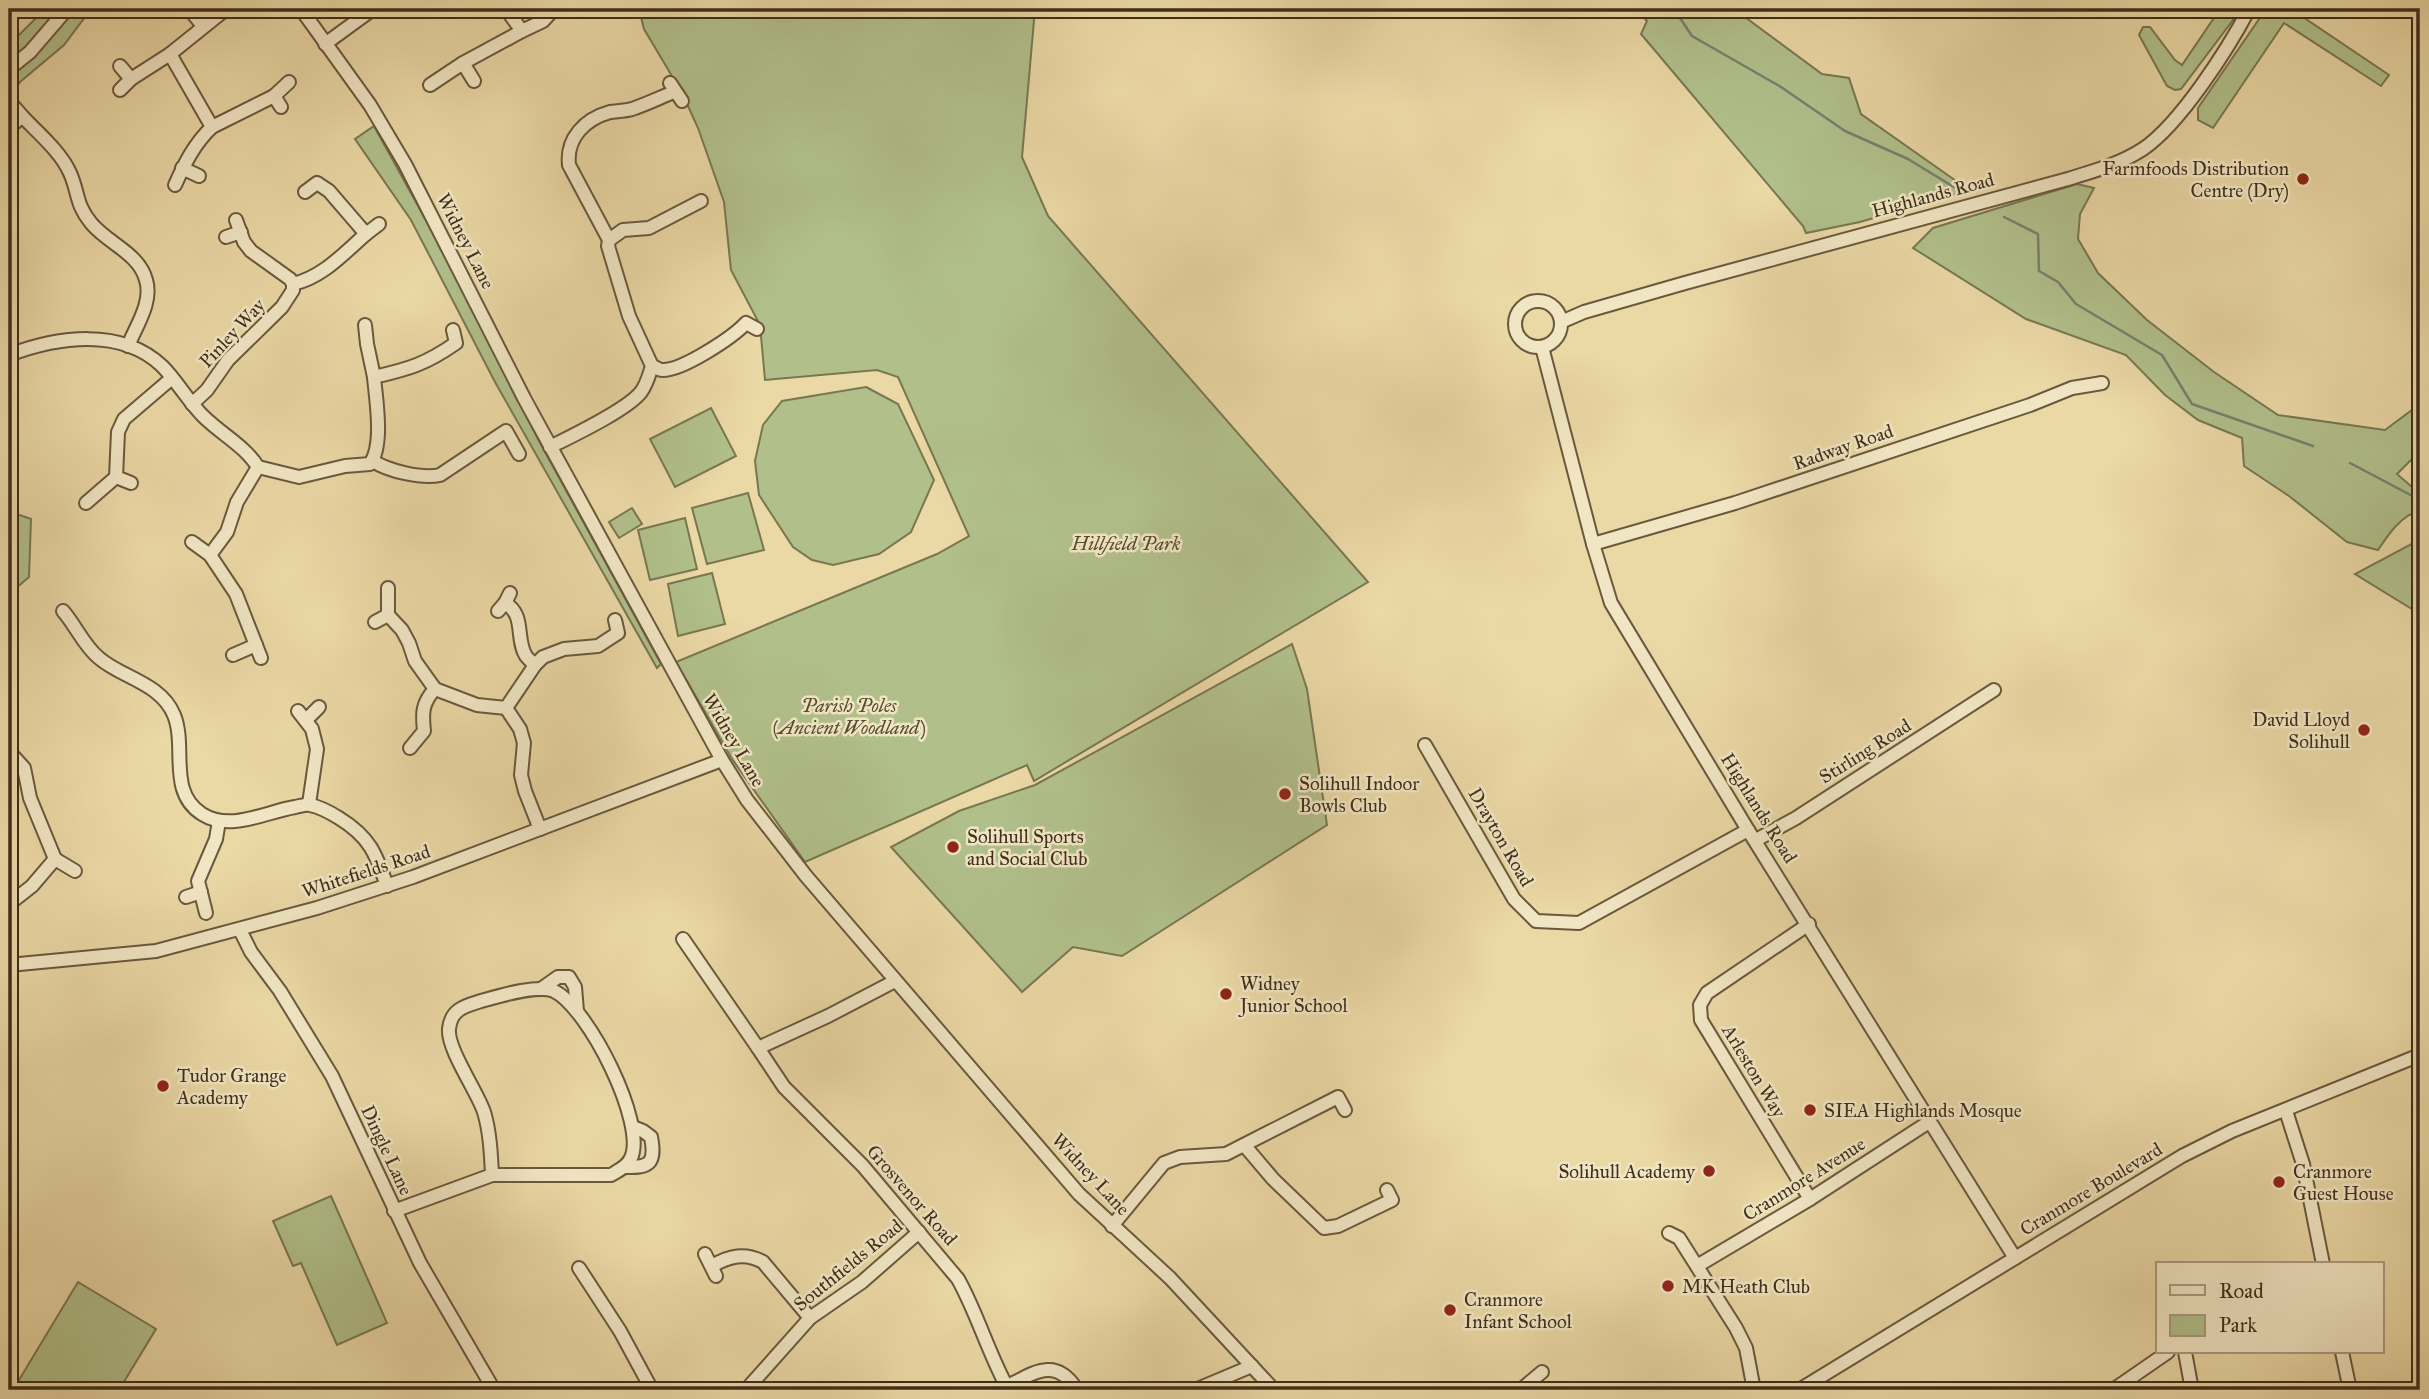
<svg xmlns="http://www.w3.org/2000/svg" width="2429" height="1399" font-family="'IM FELL Great Primer',serif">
<rect width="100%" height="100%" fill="#ead8a5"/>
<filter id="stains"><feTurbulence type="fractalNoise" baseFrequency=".00286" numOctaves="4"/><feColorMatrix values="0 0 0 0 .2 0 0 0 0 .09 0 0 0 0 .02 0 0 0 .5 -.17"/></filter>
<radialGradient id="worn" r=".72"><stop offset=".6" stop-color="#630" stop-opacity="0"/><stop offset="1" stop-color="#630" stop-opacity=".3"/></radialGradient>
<!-- green -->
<g fill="#b1c08b" stroke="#787752" stroke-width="2">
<path d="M45 9H60L22 51 9 59V45Z"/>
<path d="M73 9H91L64 45 20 82 9 98V76L31 56Z"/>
<path d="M636 9H1035L1022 157 1048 216 1368 582 1034 781 1027 765 805 862 732 759 676 662 937 554 969 536 898 377 877 370 765 380 760 325 731 270 724 202 698 128 682 93 644 29 640 13Z"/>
<path d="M1636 9H1734L1822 74 1849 78 1861 114 1969 190 1860 222 1806 233 1803 226 1641 34 1647 21Z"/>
<path d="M2220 9H2238L2233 20 2181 89 2175 90 2167 86 2139 35 2143 27H2150L2175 60 2182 65Z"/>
<path d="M2266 9H2291L2389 75 2381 86 2284 23 2213 128 2198 120V108Z"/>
<path d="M374 126 434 235 539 441 661 664 657 668 495 382 411 220 355 139Z"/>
<path d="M2077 184 2094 188 2080 214 2078 239 2098 273 2147 320 2214 372 2278 415 2385 430 2420 404V451L2397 474 2420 494V511C2402 514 2388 535 2378 550L2347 542 2289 496 2244 466 2242 438 2198 420 2165 395 2126 355 2026 319 1913 248 1933 228Z"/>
<path d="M866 387 898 404 934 480 911 532 879 554 833 565 812 560 793 547 759 495 755 461 763 425 782 401Z"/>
<path d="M711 408 736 456 675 487 650 439Z"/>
<path d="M748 493 764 550 707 564 692 508Z"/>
<path d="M632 508 642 524 619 538 609 522Z"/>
<path d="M9 510 11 512 31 519 29 577 9 594Z"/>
<path d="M685 518 697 569 650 580 638 530Z"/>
<path d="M2417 541 2420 542V614L2355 574Z"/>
<path d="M712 573 725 624 678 636 668 584Z"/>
<path d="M1292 644 1307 689 1327 825 1122 956 1073 947 1022 992 891 847 959 811 1035 785Z"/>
<path d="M331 1196 387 1323 337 1345 301 1263 293 1266 273 1221Z"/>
<path d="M78 1282 156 1329 119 1390H13Z"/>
</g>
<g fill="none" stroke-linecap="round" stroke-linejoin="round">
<!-- stream -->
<g stroke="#74826f" stroke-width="2.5">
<path d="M1674 9 1692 36 1781 87 1845 131 1908 159 1962 192"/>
<path d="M2004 217 2038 234 2039 271 2058 282 2076 304 2162 355 2192 404 2313 446"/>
<path d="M2350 463 2420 500"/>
</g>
<defs>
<g id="minor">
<path d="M189 9 203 26"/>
<path d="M301 9 370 105 405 164 524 398 722 760 747 800 806 876 1079 1194 1170 1278 1274 1390"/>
<path d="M506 9 522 31 543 21 554 9"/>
<path d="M325 44 373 9"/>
<path d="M170 54 212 127 274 96 281 107"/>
<path d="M463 63 474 81"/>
<path d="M120 66 131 79"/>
<path d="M9 69 30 52 67 9"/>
<path d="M670 83 682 101"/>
<path d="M430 85 463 63 522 31"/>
<path d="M120 90 131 79 170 54 226 9"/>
<path d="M274 96 289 82"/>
<path d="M9 101 22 116"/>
<path d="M9 128 22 116C38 133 61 152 70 173 79 193 75 203 91 223 107 243 139 253 146 280 153 302 136 326 128 346"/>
<path d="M182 168 199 176"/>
<path d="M175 185C185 163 194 144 212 127"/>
<path d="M236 220 244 242 251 251 290 279 293 284"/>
<path d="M366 234 379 224"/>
<path d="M226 237 241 232"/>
<path d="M609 240 623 230 649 228 701 201"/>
<path d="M293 284C323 277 343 254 366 234L329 191 317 183 305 192"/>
<circle cx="1538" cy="324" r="23"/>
<path d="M1561 322 1584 312 1685 283 2068 179C2094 171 2120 164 2143 149 2180 124 2228 49 2249 9"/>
<path d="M365 325 367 344 374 377"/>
<path d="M1542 347 1593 544 1611 603 1748 830 2015 1258"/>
<path d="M9 355C57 337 121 327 162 366 177 381 188 401 203 416 221 434 245 446 258 467L299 477 345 466 370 464C384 445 376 400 374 377 409 369 426 364 456 343L453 330"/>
<path d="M652 366C655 367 659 370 662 370 682 371 733 337 746 323L757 329"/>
<path d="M192 404 207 390 228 360 282 307 293 290V284"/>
<path d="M550 447C572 436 627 410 641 392 647 384 649 375 652 366L629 316 608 246 609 240 569 165C566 138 585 119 610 112 617 111 625 111 632 109 647 104 661 97 674 92"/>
<path d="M373 461C388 471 422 479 440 475L506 431 519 454"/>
<path d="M258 467 237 502 227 532 210 555 236 594 261 658"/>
<path d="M131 483 116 477 118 432 124 419 172 378"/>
<path d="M86 503 116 477"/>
<path d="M192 542 210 555"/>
<path d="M1593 544 1735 503 2030 405 2072 388 2102 383"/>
<path d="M388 588V615L402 630 409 643 415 661 435 689 477 705 506 708 520 729 524 743 521 775 525 791 540 829"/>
<path d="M505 603C526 615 515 639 526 656 529 660 532 662 535 665"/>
<path d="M63 611C76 626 84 646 99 658 122 678 161 683 174 715 187 747 167 792 202 814 230 832 265 812 295 807 300 806 306 804 310 805 320 807 331 813 339 818 370 837 376 854 387 886"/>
<path d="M498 611 505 603 510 593"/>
<path d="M375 622 388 615"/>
<path d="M233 655 256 645"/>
<path d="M506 708 535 665 543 657 564 649 598 646 618 633 615 620"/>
<path d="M298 711 312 729 317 749 309 804"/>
<path d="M306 720 319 707"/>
<path d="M1425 745 1514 899 1536 921 1579 923 1748 830"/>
<path d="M410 748 424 731C422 713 422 703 435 689"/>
<path d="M9 755 14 757 24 768 30 798 55 859 32 886 9 904"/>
<path d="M1756 840 1796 818 1994 690"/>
<path d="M55 859 75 871"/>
<path d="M186 897 201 892"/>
<path d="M206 913 198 881 216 839 219 821"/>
<path d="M1809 924 1707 993 1700 1005 1701 1020 1810 1199"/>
<path d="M240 930 251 952 280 991 332 1076 420 1263 494 1390"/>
<path d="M683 939 758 1048 828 1016 895 981"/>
<path d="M9 965 156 951 317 908 413 877 722 760"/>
<path d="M541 989 558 977H569L575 987 577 1011"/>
<path d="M758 1048 784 1087 863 1166 958 1279C977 1313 988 1352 1007 1387"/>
<path d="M2286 1111 2303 1164 2323 1264"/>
<path d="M1245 1146 1273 1179 1324 1228 1338 1226 1392 1200 1387 1190"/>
<path d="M625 1167C650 1168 656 1163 651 1137L643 1131 633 1127"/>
<path d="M394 1211 492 1175C491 1154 490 1132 484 1112 477 1091 447 1049 449 1029 451 1009 465 1006 481 1001 499 996 538 984 554 991 588 1007 647 1124 631 1158 627 1167 619 1170 611 1175H492"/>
<path d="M1112 1226 1164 1163 1180 1157 1226 1154 1338 1097 1345 1110"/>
<path d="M1669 1233 1679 1238 1736 1328 1746 1348 1754 1390"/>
<path d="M705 1254 716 1276"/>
<path d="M712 1266C729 1256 745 1252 763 1262L810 1318"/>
<path d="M1697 1266 1810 1199 1929 1122"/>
<path d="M579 1268 620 1331 652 1390"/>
<path d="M2185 1352 2192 1390"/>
<path d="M2342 1352 2350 1390"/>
<path d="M1523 1388 1542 1372"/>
<path d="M746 1390 810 1318 862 1282 919 1232"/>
<path d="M1000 1390C1030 1376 1054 1353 1077 1390"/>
<path d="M1195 1390 1252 1366"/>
<path d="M1799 1390 2182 1156 2232 1131 2420 1055"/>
<path d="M2113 1390 2168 1352"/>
</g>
</defs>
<!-- minor casing -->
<use href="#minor" stroke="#6a583d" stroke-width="16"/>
<!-- minor -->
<use href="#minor" stroke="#f1e6c4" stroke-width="12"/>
</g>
<!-- markers -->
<g fill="#8f2418" stroke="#f1e6c4" stroke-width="2.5">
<circle cx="2303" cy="179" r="7"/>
<circle cx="2364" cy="730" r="7"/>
<circle cx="1285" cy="794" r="7"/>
<circle cx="953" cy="847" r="7"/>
<circle cx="1226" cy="994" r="7"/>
<circle cx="163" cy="1086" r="7"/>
<circle cx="1810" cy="1110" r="7"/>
<circle cx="1709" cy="1171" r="7"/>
<circle cx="2279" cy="1182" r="7"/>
<circle cx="1668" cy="1286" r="7"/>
<circle cx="1450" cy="1310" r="7"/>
</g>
<g text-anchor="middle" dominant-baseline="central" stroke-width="5" stroke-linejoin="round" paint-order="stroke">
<!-- poi labels -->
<g font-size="19" fill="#3f2e1a" stroke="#f1e6c4" text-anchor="start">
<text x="2289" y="168" text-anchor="end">Farmfoods Distribution<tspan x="2289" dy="22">Centre (Dry)</tspan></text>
<text x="2350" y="719" text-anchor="end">David Lloyd<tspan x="2350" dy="22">Solihull</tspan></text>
<text x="1299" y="783">Solihull Indoor<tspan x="1299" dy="22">Bowls Club</tspan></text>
<text x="967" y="836">Solihull Sports<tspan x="967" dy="22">and Social Club</tspan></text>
<text x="1240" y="983">Widney<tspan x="1240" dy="22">Junior School</tspan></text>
<text x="177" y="1075">Tudor Grange<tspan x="177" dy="22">Academy</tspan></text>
<text x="1824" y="1110">SIEA Highlands Mosque</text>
<text x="1695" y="1171" text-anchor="end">Solihull Academy</text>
<text x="2293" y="1171">Cranmore<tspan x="2293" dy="22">Guest House</tspan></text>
<text x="1682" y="1286">MK Heath Club</text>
<text x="1464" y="1299">Cranmore<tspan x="1464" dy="22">Infant School</tspan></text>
</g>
<!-- street labels -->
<g font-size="19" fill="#3f2e1a" stroke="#f1e6c4">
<text transform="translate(1933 195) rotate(-15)">Highlands Road</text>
<text transform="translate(466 241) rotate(63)">Widney Lane</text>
<text transform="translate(232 333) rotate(-47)">Pinley Way</text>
<text transform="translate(1843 447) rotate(-19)">Radway Road</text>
<text transform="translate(734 740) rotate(60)">Widney Lane</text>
<text transform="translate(1865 751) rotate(-32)">Stirling Road</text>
<text transform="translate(1759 808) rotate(58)">Highlands Road</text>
<text transform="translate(1501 837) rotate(60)">Drayton Road</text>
<text transform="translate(366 871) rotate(-18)">Whitefields Road</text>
<text transform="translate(1754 1071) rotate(59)">Arleston Way</text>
<text transform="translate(387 1150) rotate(65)">Dingle Lane</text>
<text transform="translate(1091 1174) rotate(47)">Widney Lane</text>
<text transform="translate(1804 1179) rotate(-32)">Cranmore Avenue</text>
<text transform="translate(2091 1189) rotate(-31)">Cranmore Boulevard</text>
<text transform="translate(912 1195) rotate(49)">Grosvenor Road</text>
<text transform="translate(848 1265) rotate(-39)">Southfields Road</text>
</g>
<!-- park labels -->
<g font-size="19" font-style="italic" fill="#564b31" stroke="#f1e6c4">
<text x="1126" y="543">Hillfield Park</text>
<text x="849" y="705">Parish Poles<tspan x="849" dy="22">(Ancient Woodland)</tspan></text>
</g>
</g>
<!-- margin -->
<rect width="2429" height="1399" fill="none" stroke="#ead8a5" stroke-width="35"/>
<rect x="10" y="10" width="2408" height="1378" fill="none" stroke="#3f2e1a" stroke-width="3.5"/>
<rect x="18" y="18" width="2394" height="1364" fill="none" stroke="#3f2e1a" stroke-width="2"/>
<!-- legend -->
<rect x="2156" y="1262" width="228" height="91" fill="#f1e6c4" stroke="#aa9c80" stroke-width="2"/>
<rect x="2170" y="1285" width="35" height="10" fill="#f1e6c4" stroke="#aa9c80" stroke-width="2"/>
<text x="2219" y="1298" font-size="21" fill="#3f2e1a">Road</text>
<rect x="2170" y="1315" width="35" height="21" fill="#b1c08b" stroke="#aa9c80" stroke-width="2"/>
<text x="2219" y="1332" font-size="21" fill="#3f2e1a">Park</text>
<rect width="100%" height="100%" filter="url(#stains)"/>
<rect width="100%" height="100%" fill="url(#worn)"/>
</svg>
